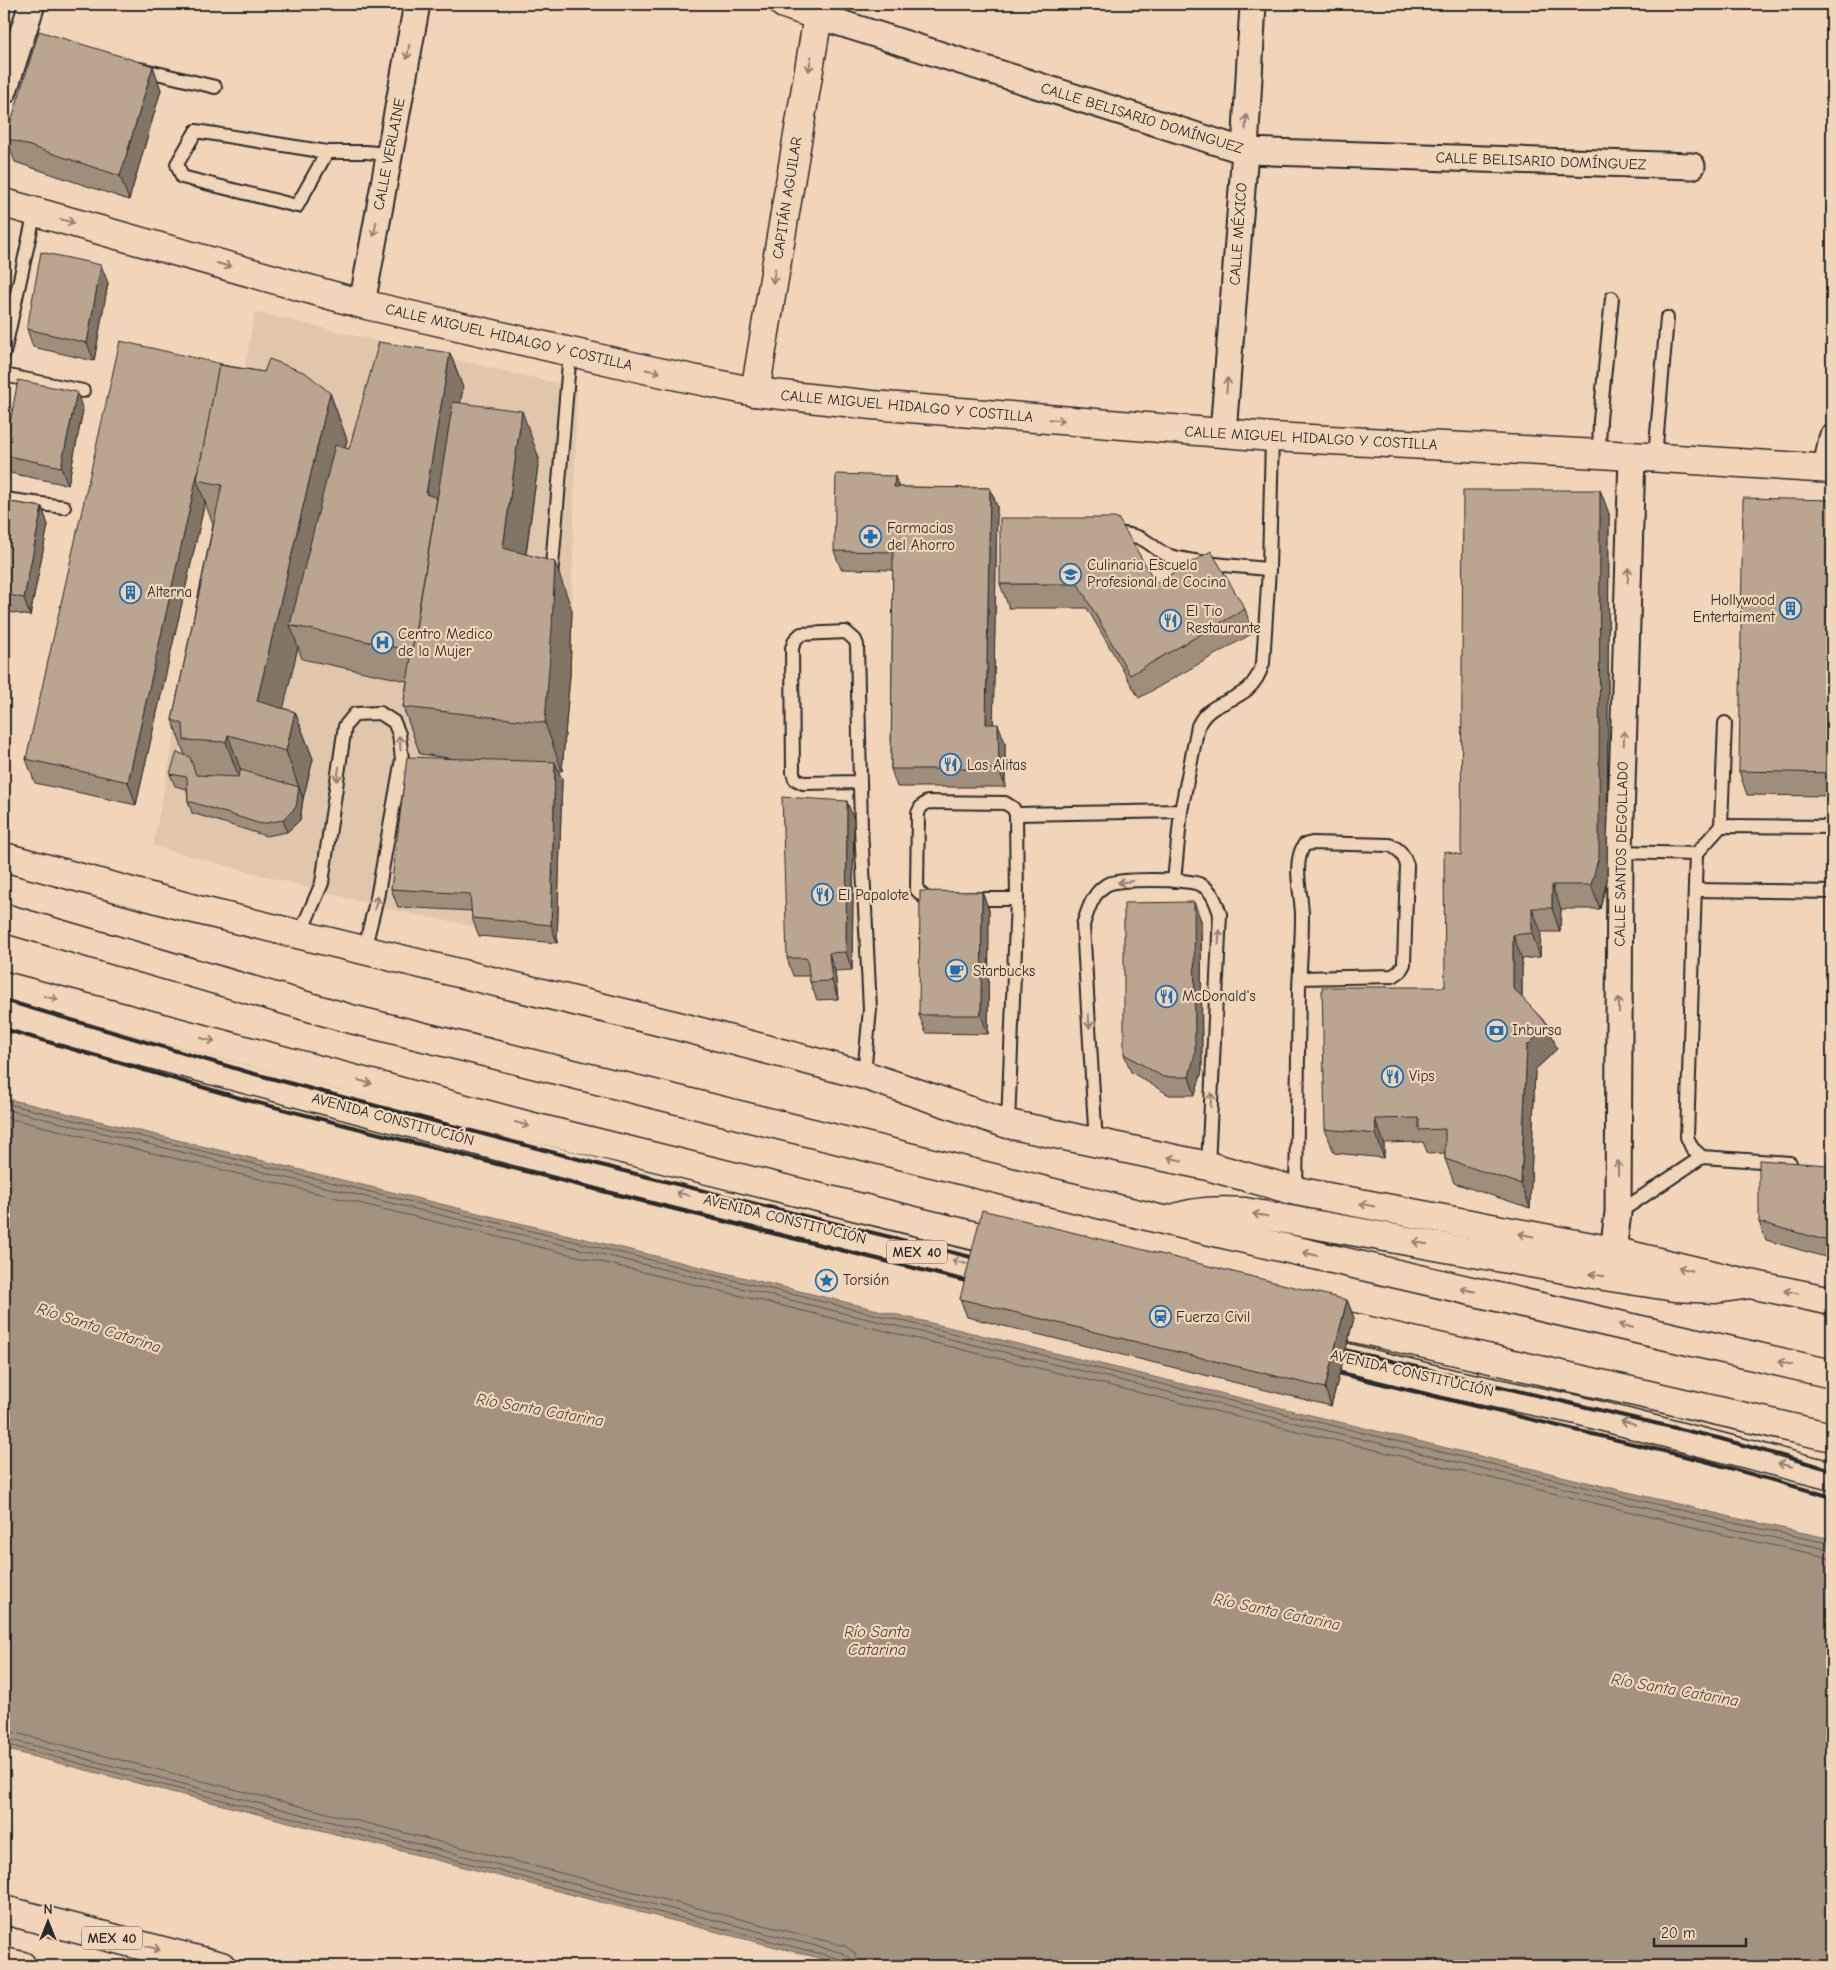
<svg xmlns="http://www.w3.org/2000/svg" width="1836" height="1970" font-family="'Comic Neue',sans-serif">
<rect width="100%" height="100%" fill="#f1d5b8"/>
<filter id="ink" filterUnits="userSpaceOnUse"><feTurbulence type="fractalNoise" baseFrequency=".02" numOctaves="2"/><feDisplacementMap in="SourceGraphic" scale="10" xChannelSelector="R" yChannelSelector="G"/><feConvolveMatrix kernelMatrix="1 2 1 2 8 2 1 2 1" color-interpolation-filters="sRGB"/></filter>
<g filter="url(#ink)">
<!-- built -->
<path fill="#e0c7ac" d="M255 312 577 388 570 675 562 771 557 943 479 936 478 927 392 910 153 846Z"/>
<!-- water -->
<path fill="#a39280" stroke="#73695e" d="M4 1098 1735 1518 1832 1539V1966H850L4 1749Z"/>
<g fill="none" stroke-linecap="round" stroke-linejoin="round">
<!-- shore -->
<g stroke="#5b544d" stroke-width="1">
<path d="M4 1103 1734 1523 1832 1544"/>
<path d="M4 1109 1732 1529 1832 1550"/>
<path d="M4 1117 1730 1536 1832 1558"/>
<path d="M4 1730 845 1946 855 1953 860 1966"/>
<path d="M4 1738 843 1953 850 1958 852 1966"/>
<path d="M4 1744 841 1959 845 1962 846 1966"/>
</g>
<defs>
<g id="lane">
<path d="M140 69 215 87"/>
<path d="M327 152 297 206 182 177 177 164 196 131 327 152H366L388 154"/>
<path d="M4 353 35 211"/>
<path d="M4 375 83 391"/>
<path d="M1599 454 1600 420 1612 298"/>
<path d="M1655 457 1667 318"/>
<path d="M4 499 64 507"/>
<path d="M1111 532C1122 534 1134 534 1144 540 1153 545 1160 553 1170 556 1202 564 1236 566 1269 569"/>
<path d="M551 578 570 351"/>
<path d="M1725 723 1721 826 1696 854 1687 1137 1692 1148 1702 1157 1790 1163"/>
<path d="M860 782 803 783 795 779 793 773 792 648 795 640 801 634 846 632 855 640 857 645 861 828 870 1009 864 1075"/>
<path d="M1016 814 1181 811 1198 726C1212 694 1250 708 1263 663L1269 569 1272 437"/>
<path d="M1721 826 1832 827"/>
<path d="M1620 852 1696 854"/>
<path d="M1174 881 1181 811"/>
<path d="M1695 890 1832 892"/>
<path d="M935 899H926L917 890 918 813 921 807 927 802 1005 803 1013 808 1016 814 1017 899 1008 1124"/>
<path d="M968 899H1017"/>
<path d="M300 934 322 883 345 726 355 714 380 713 394 722 399 734 402 759 377 898 364 950"/>
<path d="M1096 1144 1083 925C1088 910 1092 894 1106 885 1118 878 1185 879 1199 884 1212 889 1216 902 1220 914L1208 1166"/>
<path d="M1296 1191C1297 1124 1298 1056 1299 989 1300 965 1302 940 1302 916 1302 894 1292 865 1304 845L1312 843 1389 845C1400 849 1403 854 1407 865L1404 964 1400 971 1393 976 1300 978"/>
<path d="M1618 1213 1702 1157"/>
</g>
<g id="street">
<path d="M818 16 1245 151 1692 166"/>
<path d="M4 91 32 4"/>
<path d="M362 304 417 4"/>
<path d="M1223 433 1245 151 1253 4"/>
<path d="M1826 468 1832 438"/>
<path d="M1613 1251 1618 1213 1620 852 1632 456"/>
</g>
<g id="secondary">
<path d="M784 4 818 16"/>
<path d="M4 203 362 304 649 370 755 392 872 405 1272 437 1599 454 1832 469"/>
<path d="M755 392 820 4"/>
<path d="M4 857 198 910 678 1026 864 1075 1008 1124 1208 1166 1296 1191 1613 1251 1750 1284 1832 1301"/>
</g>
<g id="primary">
<path d="M4 986 533 1127 1012 1245"/>
<path d="M1316 1319 1832 1437"/>
</g>
<g id="highway">
<path d="M4 918 347 1018 1167 1221 1832 1374"/>
<path d="M4 1015 614 1177 1005 1274"/>
<path d="M1172 1219C1197 1211 1219 1210 1245 1212L1598 1275 1675 1287 1716 1289 1750 1284"/>
<path d="M1307 1348 1457 1385 1577 1410 1832 1476"/>
<path d="M4 1910 221 1966"/>
<path d="M4 1962 22 1966"/>
</g>
</defs>
<!-- lane casing -->
<use href="#lane" stroke="#2b2b2b" stroke-width="16"/>
<!-- street casing -->
<use href="#street" stroke="#2b2b2b" stroke-width="29"/>
<!-- secondary casing -->
<use href="#secondary" stroke="#2b2b2b" stroke-width="31"/>
<!-- primary casing -->
<use href="#primary" stroke="#2b2b2b" stroke-width="31"/>
<!-- highway casing -->
<use href="#highway" stroke="#2b2b2b" stroke-width="31"/>
<!-- lane -->
<use href="#lane" stroke="#f1d5b8" stroke-width="12"/>
<!-- street -->
<use href="#street" stroke="#f1d5b8" stroke-width="25"/>
<!-- secondary -->
<use href="#secondary" stroke="#f1d5b8" stroke-width="28"/>
<!-- primary -->
<use href="#primary" stroke="#f1d5b8" stroke-width="28"/>
<!-- highway -->
<use href="#highway" stroke="#f1d5b8" stroke-width="28"/>
<!-- rail -->
<g stroke="#2b2b2b" stroke-width="4">
<path d="M4 1000 251 1073 624 1171 983 1260"/>
<path d="M4 1029 243 1099 618 1195 978 1284"/>
<path d="M1332 1347 1718 1438 1832 1470"/>
<path d="M1325 1370 1705 1461 1832 1497"/>
</g>
</g>
<!-- wall -->
<g fill="#a08e7d" stroke="#2b2b2b">
<path d="M153 66 161 90 129 200 15 162 6 138Z"/>
<path d="M108 283 94 361 33 347 27 329Z"/>
<path d="M450 353 463 388 460 403 539 458 526 554 572 610 570 675 562 771 558 770 562 780 557 943 479 936 472 918V911L398 907 391 889 456 759 420 754 403 707 407 681 302 659 298 647 283 708 295 712 313 759 303 799 300 820 287 832 266 836 192 813 188 801 187 789 175 786 170 774 185 755 172 720 213 525 205 502 136 805 35 783 26 759 222 364V365L264 372 330 393 347 440 345 448 349 449Z"/>
<path d="M83 410 68 485 10 473 4 456V452Z"/>
<path d="M898 487 990 488 997 506 993 724 1005 742V787H897L891 769 893 570 841 569 834 551Z"/>
<path d="M1600 490 1609 514 1607 880 1600 909H1561L1560 932H1541L1540 957 1522 959V998L1557 1049 1535 1070 1530 1208 1454 1183 1445 1159V1153L1428 1154 1423 1142 1384 1143V1158L1334 1153 1325 1129 1445 987 1461 855Z"/>
<path d="M1832 500V796L1747 795 1739 771Z"/>
<path d="M4 501 42 507 48 525 30 616 4 611Z"/>
<path d="M1156 583 1245 609 1253 633 1139 698 1087 608H1009L1000 584Z"/>
<path d="M854 820 852 970 835 971 838 999 817 1000 810 982 809 976H793L787 958Z"/>
<path d="M982 892 989 910 988 1034 926 1033 919 1015Z"/>
<path d="M1201 920 1202 1071 1195 1095H1169L1131 1072 1124 1054Z"/>
<path d="M1832 1177V1259L1766 1240 1759 1222Z"/>
<path d="M960 1299 1347 1300 1354 1318 1331 1406 967 1317Z"/>
</g>
<!-- shaded-wall -->
<g fill="#827466" stroke="#2b2b2b">
<path d="M153 66 161 90 129 200 120 176Z"/>
<path d="M101 265 108 283 94 361 87 343Z"/>
<path d="M450 353 463 388 439 529 426 494Z"/>
<path d="M222 364 230 388 197 480 205 502 136 805 128 782Z"/>
<path d="M77 392 83 410 68 485 61 467Z"/>
<path d="M330 393 347 440 302 628 290 625 298 647 274 748 257 701Z"/>
<path d="M522 411 539 458 520 595 503 548Z"/>
<path d="M895 476 901 494 894 487Z"/>
<path d="M990 488 997 506 993 742 986 724Z"/>
<path d="M1600 490 1609 514 1607 880 1600 909 1591 885Z"/>
<path d="M42 507 48 525 30 616 24 598Z"/>
<path d="M555 562 572 610 570 675 562 771 545 723Z"/>
<path d="M295 712 313 759 303 799 286 751Z"/>
<path d="M998 724 1005 742V787L999 769Z"/>
<path d="M228 735 245 782 243 789 226 742Z"/>
<path d="M555 762 562 780 557 943 551 925Z"/>
<path d="M299 787 303 799 300 820 287 832 283 820Z"/>
<path d="M847 801 854 820 852 970 846 952Z"/>
<path d="M1552 885 1561 909 1560 932 1552 908Z"/>
<path d="M982 892 989 910 988 1034 981 1015Z"/>
<path d="M1194 902 1201 920 1202 1071 1195 1095 1189 1077Z"/>
<path d="M1532 908 1541 932 1540 957 1532 933Z"/>
<path d="M1513 935 1522 959V1012L1513 988Z"/>
<path d="M829 953 835 971 838 999 832 981Z"/>
<path d="M1548 1025 1557 1049 1535 1070 1530 1208 1521 1184 1527 1046Z"/>
<path d="M1375 1119 1384 1143V1158L1376 1134Z"/>
<path d="M1828 1165 1832 1177V1222L1827 1206Z"/>
<path d="M1347 1300 1354 1318 1331 1406 1325 1388Z"/>
</g>
<!-- building -->
<g fill="#baa591" stroke="#2b2b2b">
<path d="M39 31 153 66 120 176 6 138Z"/>
<path d="M41 252 101 265 87 343 27 329Z"/>
<path d="M120 341 222 364V365H219L206 436 128 782 26 759Z"/>
<path d="M379 342 450 353 426 494 437 498 412 651 290 625 335 445 349 449Z"/>
<path d="M269 359 306 373 330 393 257 701 295 712 286 751 228 735 226 742 184 740 183 724 172 720 222 485 197 480 219 365 264 372Z"/>
<path d="M18 380 77 392 61 467 4 455Z"/>
<path d="M453 402 522 411 503 548 555 562 552 628 545 723 403 707Z"/>
<path d="M836 474 895 476 894 487 990 488 986 724H998L999 769H891L893 552 834 551Z"/>
<path d="M1463 490H1600L1599 856 1591 885H1552V908H1532V933L1513 935V988L1548 1025 1527 1046 1521 1184 1445 1159V1129L1419 1130V1118L1375 1119 1376 1134 1325 1129 1322 987H1445L1444 851 1461 855Z"/>
<path d="M1743 498 1832 500V773L1739 771Z"/>
<path d="M4 501 42 507 24 598 4 594Z"/>
<path d="M1000 518H1118L1156 583 1211 551 1245 609 1130 675 1078 584H1000Z"/>
<path d="M177 752 190 757 196 775 238 777 241 770 299 787 296 807 283 820 261 824 188 801 187 777 170 774Z"/>
<path d="M407 757 555 762 551 925 472 918 470 894 391 889Z"/>
<path d="M782 797 847 801 846 952 829 953 832 981 810 982 807 958H787Z"/>
<path d="M920 891 982 892 981 1015H919Z"/>
<path d="M1194 902 1195 1053 1189 1077H1163L1124 1054V903Z"/>
<path d="M1759 1160 1828 1165 1827 1206 1832 1207V1242L1759 1222Z"/>
<path d="M982 1210 1347 1300 1325 1388 960 1299Z"/>
</g>
<!-- one-way arrows -->
<defs><path id="oneway-shaft" d="M-6 0H5M1.5-3L5.5 0L1.5 3" fill="none" stroke-width="1.6" stroke-linecap="round" stroke-linejoin="round" transform="scale(1.25)"/></defs>
<g stroke="#8e8072">
<use href="#oneway-shaft" transform="translate(408 52) rotate(101)"/>
<use href="#oneway-shaft" transform="translate(810 64) rotate(99)"/>
<use href="#oneway-shaft" transform="translate(1246 122) rotate(-87)"/>
<use href="#oneway-shaft" transform="translate(67 221) rotate(16)"/>
<use href="#oneway-shaft" transform="translate(375 229) rotate(100)"/>
<use href="#oneway-shaft" transform="translate(224 265) rotate(16)"/>
<use href="#oneway-shaft" transform="translate(774 276) rotate(99)"/>
<use href="#oneway-shaft" transform="translate(653 371) rotate(12)"/>
<use href="#oneway-shaft" transform="translate(1227 385) rotate(-86)"/>
<use href="#oneway-shaft" transform="translate(1057 420) rotate(5)"/>
<use href="#oneway-shaft" transform="translate(1628 575) rotate(-88)"/>
<use href="#oneway-shaft" transform="translate(1624 738) rotate(-88)"/>
<use href="#oneway-shaft" transform="translate(400 743) rotate(-95)"/>
<use href="#oneway-shaft" transform="translate(338 774) rotate(98)"/>
<use href="#oneway-shaft" transform="translate(1125 882) rotate(173)"/>
<use href="#oneway-shaft" transform="translate(376 903) rotate(-77)"/>
<use href="#oneway-shaft" transform="translate(1219 937) rotate(-87)"/>
<use href="#oneway-shaft" transform="translate(51 998) rotate(15)"/>
<use href="#oneway-shaft" transform="translate(1619 1005) rotate(-90)"/>
<use href="#oneway-shaft" transform="translate(1089 1021) rotate(87)"/>
<use href="#oneway-shaft" transform="translate(208 1040) rotate(15)"/>
<use href="#oneway-shaft" transform="translate(365 1082) rotate(15)"/>
<use href="#oneway-shaft" transform="translate(1211 1100) rotate(-87)"/>
<use href="#oneway-shaft" transform="translate(522 1124) rotate(15)"/>
<use href="#oneway-shaft" transform="translate(1175 1159) rotate(-167)"/>
<use href="#oneway-shaft" transform="translate(1618 1168) rotate(-90)"/>
<use href="#oneway-shaft" transform="translate(683 1194) rotate(-166)"/>
<use href="#oneway-shaft" transform="translate(1367 1205) rotate(-169)"/>
<use href="#oneway-shaft" transform="translate(1260 1215) rotate(-170)"/>
<use href="#oneway-shaft" transform="translate(1526 1235) rotate(-169)"/>
<use href="#oneway-shaft" transform="translate(1420 1243) rotate(-170)"/>
<use href="#oneway-shaft" transform="translate(1310 1254) rotate(-167)"/>
<use href="#oneway-shaft" transform="translate(959 1262) rotate(-166)"/>
<use href="#oneway-shaft" transform="translate(1685 1269) rotate(-166)"/>
<use href="#oneway-shaft" transform="translate(1597 1275) rotate(-171)"/>
<use href="#oneway-shaft" transform="translate(1468 1290) rotate(-167)"/>
<use href="#oneway-shaft" transform="translate(1791 1292) rotate(-168)"/>
<use href="#oneway-shaft" transform="translate(1626 1326) rotate(-167)"/>
<use href="#oneway-shaft" transform="translate(1785 1363) rotate(-167)"/>
<use href="#oneway-shaft" transform="translate(1628 1423) rotate(-165)"/>
<use href="#oneway-shaft" transform="translate(1785 1465) rotate(-166)"/>
<use href="#oneway-shaft" transform="translate(153 1948) rotate(15)"/>
</g>
</g>
<!-- icons -->
<defs>
<symbol id="pharmacy-ring" viewBox="-11 -11 22 22"><circle r="9.5" fill="#f1d5b8" stroke="#1f6fb2" stroke-width="1.5"/><path d="M-2-6h4v4h4v4h-4v4h-4v-4h-4v-4h4Z" fill="#1f6fb2"/></symbol>
<symbol id="school-ring" viewBox="-11 -11 22 22"><circle r="9.5" fill="#f1d5b8" stroke="#1f6fb2" stroke-width="1.5"/><path d="M0-5L7-2L0 1L-7-2ZM-4 1L0 2.5L4 1V4Q0 6-4 4Z" fill="#1f6fb2"/></symbol>
<symbol id="building-ring" viewBox="-11 -11 22 22"><circle r="9.5" fill="#f1d5b8" stroke="#1f6fb2" stroke-width="1.5"/><path d="M-4-6H4V6H1V3H-1V6H-4ZM-2.5-4.3h1.7v1.8h-1.7ZM.8-4.3h1.7v1.8H.8ZM-2.5-1h1.7V.8h-1.7ZM.8-1h1.7V.8H.8Z" fill="#1f6fb2"/></symbol>
<symbol id="restaurant-ring" viewBox="-11 -11 22 22"><circle r="9.5" fill="#f1d5b8" stroke="#1f6fb2" stroke-width="1.5"/><path d="M-5-6h1v4h1v-4h1v4h1v-4h1v5L-1.5 .5V6h-2V.5L-5-1ZM5-6V6H3V1.5H1.5Q1.5-4 5-6Z" fill="#1f6fb2"/></symbol>
<symbol id="hospital-ring" viewBox="-11 -11 22 22"><circle r="9.5" fill="#f1d5b8" stroke="#1f6fb2" stroke-width="1.5"/><path d="M-5-5h3v3.5h4V-5h3V5h-3V1.5h-4V5h-3Z" fill="#1f6fb2"/></symbol>
<symbol id="cafe-ring" viewBox="-11 -11 22 22"><circle r="9.5" fill="#f1d5b8" stroke="#1f6fb2" stroke-width="1.5"/><path d="M-5.5-4.5H6V0H3Q3 3.5 0 3.5H-2.5Q-5.5 3.5-5.5 0ZM3-3.2v2h1.7v-2ZM-6 4.5H4V6H-6Z" fill="#1f6fb2"/></symbol>
<symbol id="bank-ring" viewBox="-11 -11 22 22"><circle r="9.5" fill="#f1d5b8" stroke="#1f6fb2" stroke-width="1.5"/><path d="M-6-4H6V4H-6ZM0-2.3a2.3 2.3 0 1 0 0 4.6a2.3 2.3 0 1 0 0-4.6Z" fill="#1f6fb2"/></symbol>
<symbol id="sight-ring" viewBox="-11 -11 22 22"><circle r="9.5" fill="#f1d5b8" stroke="#1f6fb2" stroke-width="1.5"/><path d="M0-6L1.8-2.2L6-1.7L2.9 1.2L3.7 5.4L0 3.3L-3.7 5.4L-2.9 1.2L-6-1.7L-1.8-2.2Z" fill="#1f6fb2"/></symbol>
<symbol id="station-ring" viewBox="-11 -11 22 22"><circle r="9.5" fill="#f1d5b8" stroke="#1f6fb2" stroke-width="1.5"/><path d="M-3-6H3Q5-6 5-4V2Q5 4 3 4L4.5 6H3L1.5 4h-3L-3 6H-4.5L-3 4Q-5 4-5 2V-4Q-5-6-3-6ZM-3.5-4v3h7v-3ZM-3.5 1v1.5H-2V1ZM2 1v1.5H3.5V1Z" fill="#1f6fb2"/></symbol>
</defs>
<g fill-rule="evenodd">
<use href="#pharmacy-ring" x="858" y="524" width="25" height="25"/>
<use href="#school-ring" x="1058" y="562" width="25" height="25"/>
<use href="#building-ring" x="118" y="580" width="25" height="25"/>
<use href="#building-ring" x="1778" y="596" width="25" height="25"/>
<use href="#restaurant-ring" x="1158" y="608" width="25" height="25"/>
<use href="#hospital-ring" x="370" y="630" width="25" height="25"/>
<use href="#restaurant-ring" x="938" y="752" width="25" height="25"/>
<use href="#restaurant-ring" x="810" y="882" width="25" height="25"/>
<use href="#cafe-ring" x="944" y="958" width="25" height="25"/>
<use href="#restaurant-ring" x="1154" y="984" width="25" height="25"/>
<use href="#bank-ring" x="1484" y="1018" width="25" height="25"/>
<use href="#restaurant-ring" x="1380" y="1064" width="25" height="25"/>
<use href="#sight-ring" x="814" y="1268" width="25" height="25"/>
<use href="#station-ring" x="1148" y="1304" width="25" height="25"/>
</g>
<g text-anchor="middle" dominant-baseline="central" stroke-width="4.5" stroke-linejoin="round" paint-order="stroke">
<!-- shield labels -->
<g fill="#f1d5b8" stroke="#665e55" stroke-width="1">
<rect x="887" y="1240.5" width="60" height="23" rx="4"/>
<rect x="82" y="1926.5" width="60" height="23" rx="4"/>
</g>
<g font-size="14" font-weight="bold" fill="#2b2b2b">
<text x="917" y="1252">MEX 40</text>
<text x="112" y="1938">MEX 40</text>
</g>
<!-- street labels -->
<g font-size="15" fill="#2b2b2b" stroke="#f1d5b8">
<text transform="translate(1142 118) rotate(17)">CALLE BELISARIO DOMÍNGUEZ</text>
<text transform="translate(389 154) rotate(-79)">CALLE VERLAINE</text>
<text transform="translate(1541 161) rotate(2)">CALLE BELISARIO DOMÍNGUEZ</text>
<text transform="translate(787 198) rotate(-81)">CAPITÁN AGUILAR</text>
<text transform="translate(1238 234) rotate(-86)">CALLE MÉXICO</text>
<text transform="translate(509 337) rotate(13)">CALLE MIGUEL HIDALGO Y COSTILLA</text>
<text transform="translate(907 406) rotate(5)">CALLE MIGUEL HIDALGO Y COSTILLA</text>
<text transform="translate(1311 438) rotate(3)">CALLE MIGUEL HIDALGO Y COSTILLA</text>
<text transform="translate(1621 854) rotate(-89)">CALLE SANTOS DEGOLLADO</text>
<text transform="translate(393 1119) rotate(15)">AVENIDA CONSTITUCIÓN</text>
<text transform="translate(785 1219) rotate(14)">AVENIDA CONSTITUCIÓN</text>
<text transform="translate(1412 1373) rotate(13)">AVENIDA CONSTITUCIÓN</text>
</g>
<!-- poi labels -->
<g font-size="15" fill="#2b2b2b" stroke="#f1d5b8" text-anchor="start">
<text x="887" y="528">Farmacias<tspan x="887" dy="17">del Ahorro</tspan></text>
<text x="1087" y="565">Culinaria Escuela<tspan x="1087" dy="17">Profesional de Cocina</tspan></text>
<text x="147" y="592">Alterna</text>
<text x="1775" y="600" text-anchor="end">Hollywood<tspan x="1775" dy="17">Entertaiment</tspan></text>
<text x="1186" y="611">El Tio<tspan x="1186" dy="17">Restaurante</tspan></text>
<text x="398" y="634">Centro Medico<tspan x="398" dy="17">de la Mujer</tspan></text>
<text x="967" y="765">Las Alitas</text>
<text x="838" y="895">El Papalote</text>
<text x="973" y="971">Starbucks</text>
<text x="1182" y="996">McDonald's</text>
<text x="1512" y="1030">Inbursa</text>
<text x="1409" y="1076">Vips</text>
<text x="843" y="1280">Torsión</text>
<text x="1176" y="1317">Fuerza Civil</text>
</g>
<!-- water labels -->
<g font-size="16" font-style="italic" fill="#494540" stroke="#f1d5b8">
<text transform="translate(99 1328) rotate(18)">Río Santa Catarina</text>
<text transform="translate(540 1410) rotate(10)">Río Santa Catarina</text>
<text transform="translate(1277 1612) rotate(12)">Río Santa Catarina</text>
<text x="877" y="1632">Río Santa<tspan x="877" dy="18">Catarina</tspan></text>
<text transform="translate(1675 1690) rotate(10)">Río Santa Catarina</text>
</g>
</g>
<!-- margin -->
<rect width="1836" height="1970" fill="none" stroke="#f1d5b8" stroke-width="20"/>
<rect x="10" y="10" width="1816" height="1950" fill="none" stroke="#2b2b2b" stroke-width="2" filter="url(#ink)"/>
<!-- north arrow -->
<g transform="translate(48 1922)" stroke="#f1d5b8" stroke-width="4" paint-order="stroke">
<path d="M0-4L9 19L0 12L-9 19Z" fill="#2b2b2b"/>
<text y="-8" font-size="14" font-weight="bold" text-anchor="middle" fill="#2b2b2b">N</text>
</g>
<!-- scale -->
<path d="M1654 1938v8h92v-8" fill="none" stroke="#2b2b2b" stroke-width="2.5"/>
<text x="1661" y="1938" font-size="15" fill="#2b2b2b" stroke="#f1d5b8" stroke-width="4" paint-order="stroke">20 m</text>
</svg>
